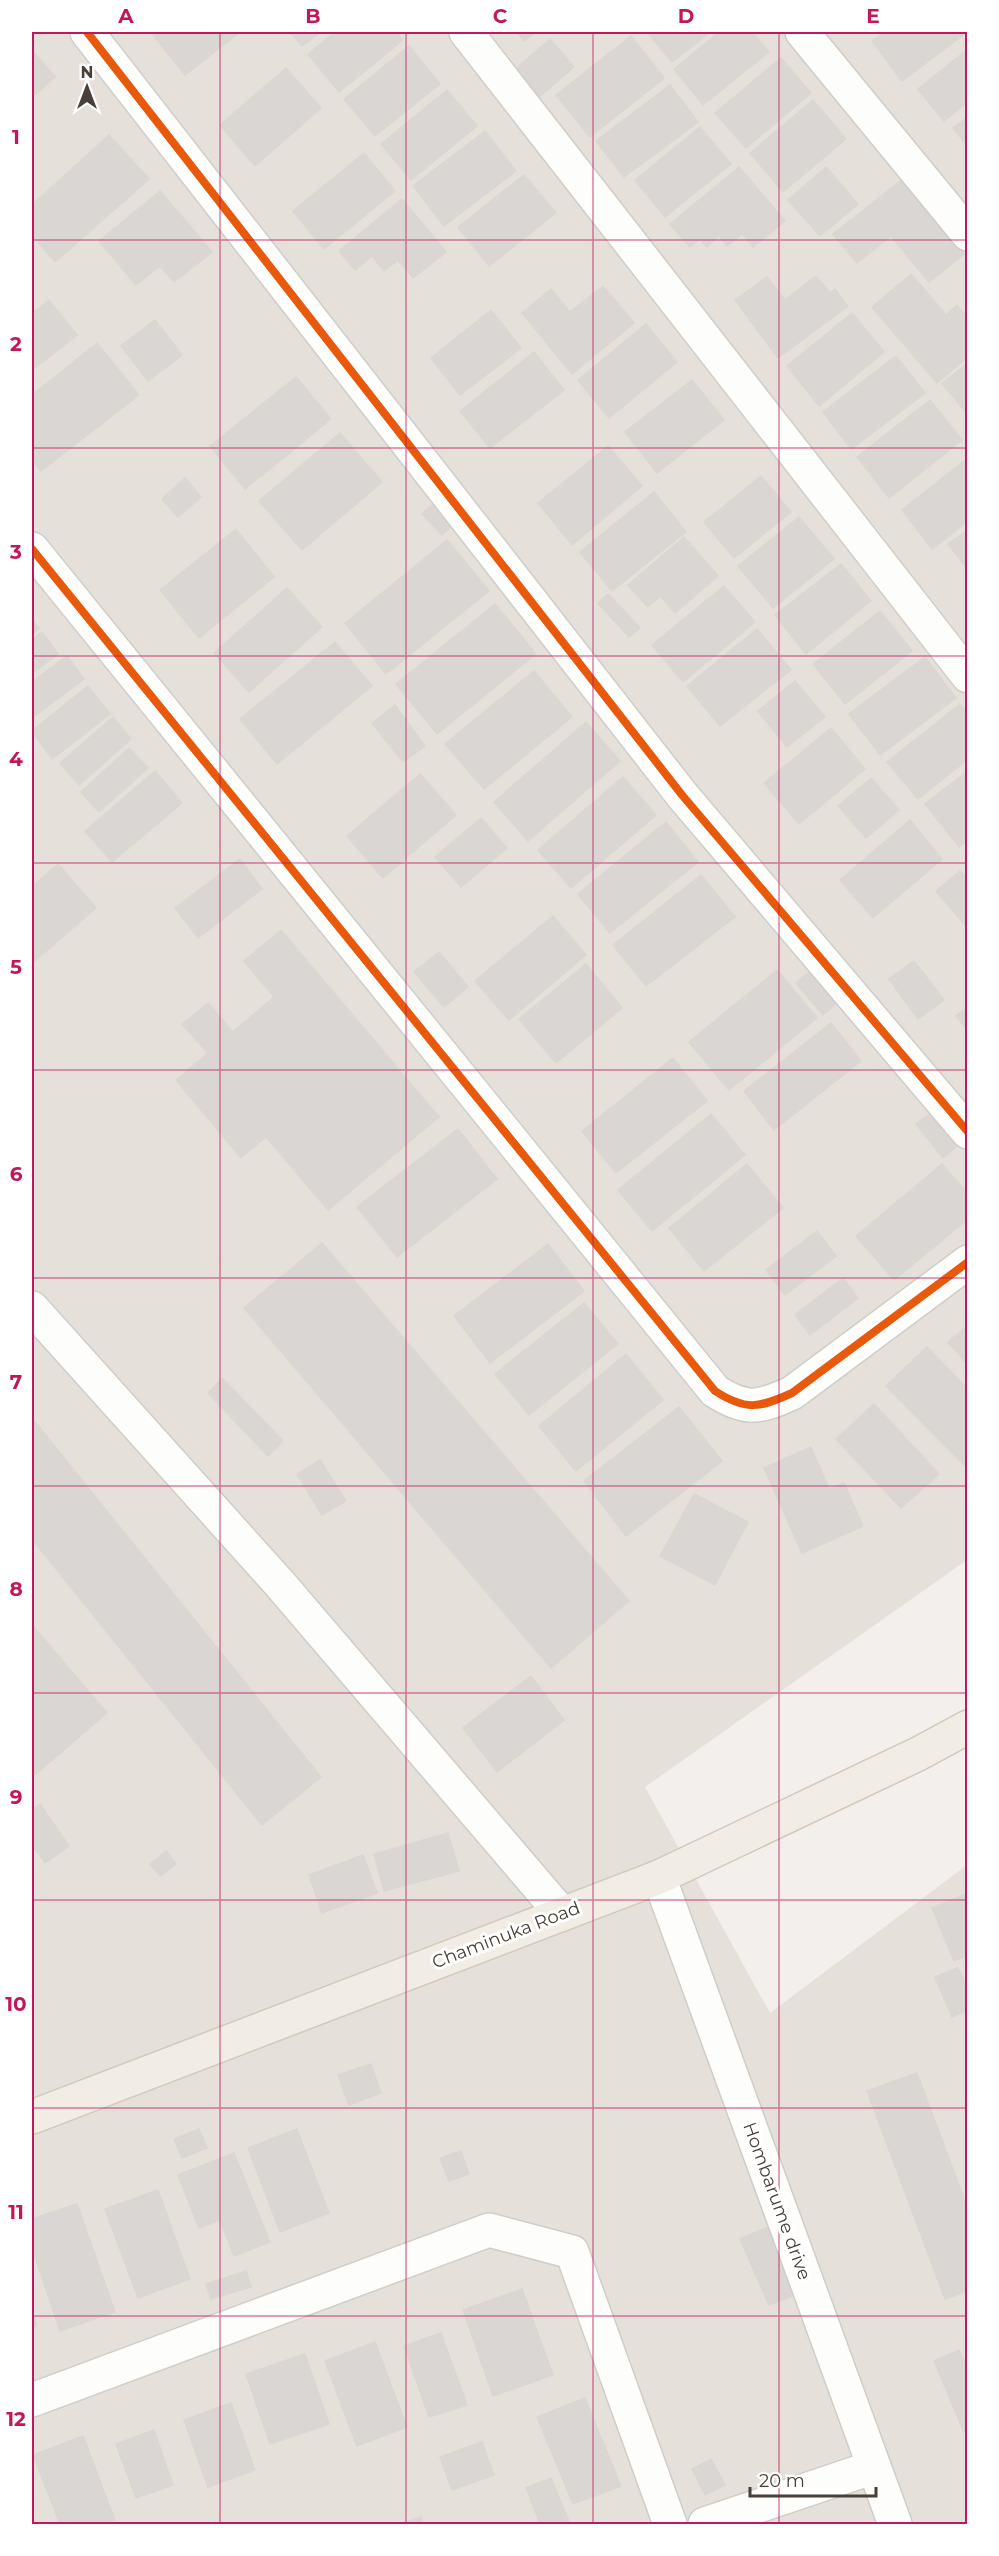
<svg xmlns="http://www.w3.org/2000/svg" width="999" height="2556" font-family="Montserrat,sans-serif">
<rect width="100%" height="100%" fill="#f2efec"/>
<!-- residential -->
<path fill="#e5e0da" d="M32 32H967V1560L645 1787 770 2013 967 1865V2524H32Z"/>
<!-- building -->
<g fill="#dad6d3" stroke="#dad6d2" stroke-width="1.5">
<path d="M157 32H240L185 75 153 35Z"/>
<path d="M290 32H321L302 46Z"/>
<path d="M335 32H396L403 40 339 92 308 54Z"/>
<path d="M517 32H536L524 41Z"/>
<path d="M647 32H710L672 62Z"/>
<path d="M719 32H752L769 52 703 105 674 69Z"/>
<path d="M885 32H967L902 81 872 41Z"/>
<path d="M631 36 664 78 590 137 556 95Z"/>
<path d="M550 39 574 67 538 98 515 70Z"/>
<path d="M409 46 440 84 375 136 344 99Z"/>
<path d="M968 49V102L944 121 918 89Z"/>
<path d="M32 50 55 77 32 97Z"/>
<path d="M781 58 811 93 746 148 715 113Z"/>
<path d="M286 68 321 108 255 166 220 125Z"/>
<path d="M670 85 698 122 624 177 596 141Z"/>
<path d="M447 90 477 126 411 180 381 144Z"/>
<path d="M813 100 846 139 783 192 750 153Z"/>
<path d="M968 117V147L953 128Z"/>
<path d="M700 127 731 164 665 217 635 180Z"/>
<path d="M485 131 516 171 444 226 413 186Z"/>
<path d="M109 135 149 179 55 262 32 235V205Z"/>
<path d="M364 153 395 191 324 249 293 211Z"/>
<path d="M739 167 785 221 753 247 742 234 727 246 719 236 707 247 700 239 690 247 670 224Z"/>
<path d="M826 167 858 204 820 236 788 200Z"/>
<path d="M524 175 556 213 489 266 458 227Z"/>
<path d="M904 178 964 254 929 282 891 236 857 263 833 234Z"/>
<path d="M160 191 212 252 174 282 160 266 136 285 99 241Z"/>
<path d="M402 199 446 252 413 278 398 260 384 271 372 256 355 270 339 251Z"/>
<path d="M911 274 946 315 957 305 968 318V357L937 383 872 307Z"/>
<path d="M816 276 830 293 835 289 848 306 778 358 735 300 767 277 785 300Z"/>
<path d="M603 286 634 323 572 374 522 313 551 289 570 312Z"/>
<path d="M49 300 77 335 32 370V314Z"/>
<path d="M491 310 521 348 460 395 431 358Z"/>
<path d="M852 313 884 352 819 406 787 366Z"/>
<path d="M155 320 182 355 148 381 121 346Z"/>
<path d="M646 324 677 362 609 418 578 380Z"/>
<path d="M97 343 139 395 41 471 32 459V395Z"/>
<path d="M534 352 564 390 490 448 460 411Z"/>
<path d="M896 356 925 393 851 449 823 412Z"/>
<path d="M968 363V415L942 383Z"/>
<path d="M296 377 331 419 245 489 210 446Z"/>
<path d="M692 380 724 420 657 473 625 432Z"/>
<path d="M930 400 962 440 889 498 857 457Z"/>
<path d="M340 433 382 482 302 550 259 501Z"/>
<path d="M608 446 642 486 572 545 538 503Z"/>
<path d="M968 458V521L932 549 902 510Z"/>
<path d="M761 476 791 512 734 558 704 522Z"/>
<path d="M185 478 201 497 178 517 162 499Z"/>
<path d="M654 492 686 532 612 591 580 552Z"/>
<path d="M435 502 455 523 442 535 422 514Z"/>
<path d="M799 517 834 559 773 608 738 566Z"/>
<path d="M236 529 274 577 199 638 160 590Z"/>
<path d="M968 530V569L948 544Z"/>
<path d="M684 537 718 576 675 613 660 596 648 607 628 585Z"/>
<path d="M447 540 489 591 386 674 345 623Z"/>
<path d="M841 564 871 601 806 654 775 615Z"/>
<path d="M724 586 755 622 683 682 652 645Z"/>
<path d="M287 588 322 627 249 692 214 653Z"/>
<path d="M608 594 640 628 629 637 598 603Z"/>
<path d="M495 604 536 654 437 734 396 684Z"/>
<path d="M880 611 912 651 845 704 813 664Z"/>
<path d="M32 620 39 628 32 634Z"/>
<path d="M757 629 791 670 720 726 687 686Z"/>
<path d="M42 632 58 654 32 673V640Z"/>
<path d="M335 642 372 686 277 764 240 719Z"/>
<path d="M67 656 84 679 32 718V682Z"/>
<path d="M925 657 956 698 880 755 849 714Z"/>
<path d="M534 671 572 717 484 789 445 744Z"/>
<path d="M795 681 825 717 787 747 758 711Z"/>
<path d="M88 686 110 714 52 759 32 731Z"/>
<path d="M960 704 968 714V759L918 799 887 762Z"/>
<path d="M395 705 425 746 403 762 372 723Z"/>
<path d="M113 717 131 739 79 785 60 763Z"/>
<path d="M586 722 620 761 528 841 494 802Z"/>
<path d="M831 728 865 769 799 824 764 783Z"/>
<path d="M129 748 148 768 99 812 81 792Z"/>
<path d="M155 771 182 803 112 862 85 831Z"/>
<path d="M968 771V840L959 847 925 804Z"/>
<path d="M420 774 456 815 383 878 347 836Z"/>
<path d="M623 777 656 815 571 888 538 850Z"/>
<path d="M871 778 899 810 866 838 838 806Z"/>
<path d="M481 818 507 848 461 887 435 857Z"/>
<path d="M910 820 942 859 873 918 840 880Z"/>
<path d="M666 822 698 862 610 933 578 894Z"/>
<path d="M240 859 262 889 198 938 175 908Z"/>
<path d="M58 864 96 908 32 963V887Z"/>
<path d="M960 871 968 879 967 927 936 891Z"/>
<path d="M701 875 735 917 646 986 613 945Z"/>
<path d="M553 916 586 955 509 1020 475 981Z"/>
<path d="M281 930 439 1117 328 1210 266 1137 241 1158 176 1080 208 1053 182 1024 208 1003 233 1032 274 997 244 961Z"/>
<path d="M439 952 468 987 444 1007 414 972Z"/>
<path d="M914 961 944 1000 918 1019 889 979Z"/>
<path d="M586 964 622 1008 556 1063 519 1019Z"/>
<path d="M813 969 840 1000 823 1015 796 983Z"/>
<path d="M777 970 817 1018 729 1090 689 1042Z"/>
<path d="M968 1007V1031L956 1016Z"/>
<path d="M831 1023 861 1061 774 1130 744 1091Z"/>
<path d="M673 1058 707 1101 616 1173 582 1131Z"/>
<path d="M934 1111 960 1144 943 1158 916 1124Z"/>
<path d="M711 1114 745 1155 652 1231 618 1190Z"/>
<path d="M458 1129 497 1179 397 1257 357 1207Z"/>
<path d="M747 1164 783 1208 704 1271 669 1228Z"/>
<path d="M942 1164 968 1194V1219L894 1280 856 1236Z"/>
<path d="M817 1231 836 1256 785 1295 766 1270Z"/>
<path d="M322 1243 629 1601 551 1668 244 1308Z"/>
<path d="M548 1244 584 1291 490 1363 454 1316Z"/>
<path d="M843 1278 858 1298 810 1335 795 1315Z"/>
<path d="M584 1303 618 1344 529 1415 495 1374Z"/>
<path d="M968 1325V1365L948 1342Z"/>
<path d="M927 1347 968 1389V1469L886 1386Z"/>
<path d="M626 1354 663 1400 576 1471 539 1426Z"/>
<path d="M222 1378 283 1441 268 1456 208 1393Z"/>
<path d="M874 1404 939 1474 901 1508 836 1439Z"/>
<path d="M679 1407 722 1461 626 1536 584 1481Z"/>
<path d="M32 1418 321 1777 262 1825 32 1539Z"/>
<path d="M811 1447 829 1489 844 1483 863 1526 802 1553 764 1468Z"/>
<path d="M320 1460 346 1501 322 1515 297 1474Z"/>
<path d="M694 1494 748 1522 715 1585 660 1556Z"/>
<path d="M32 1625 107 1713 32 1777Z"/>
<path d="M531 1676 564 1720 497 1772 463 1728Z"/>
<path d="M40 1804 69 1846 45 1863 32 1844V1810Z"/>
<path d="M448 1833 459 1871 384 1891 374 1854Z"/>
<path d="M166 1851 176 1864 160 1876 150 1864Z"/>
<path d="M363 1855 377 1893 322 1913 309 1875Z"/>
<path d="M968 1893V1955L954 1961 932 1908Z"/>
<path d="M958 1968 968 1988V2010L952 2017 935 1977Z"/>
<path d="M371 2064 381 2093 349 2105 338 2075Z"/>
<path d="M917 2073 968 2210V2291L945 2299 867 2091Z"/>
<path d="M199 2129 207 2148 182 2158 174 2139Z"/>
<path d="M297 2129 329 2213 280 2232 248 2148Z"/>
<path d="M461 2151 469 2174 449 2181 440 2158Z"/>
<path d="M234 2153 270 2242 234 2256 220 2220 199 2228 178 2175Z"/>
<path d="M158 2190 190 2279 138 2298 105 2209Z"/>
<path d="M77 2204 115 2312 60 2331 32 2248V2219Z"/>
<path d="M768 2227 797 2294 769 2305 740 2239Z"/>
<path d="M246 2271 251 2287 211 2299 206 2284Z"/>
<path d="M522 2289 553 2375 493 2396 463 2310Z"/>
<path d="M32 2312 37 2326 32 2328Z"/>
<path d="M441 2333 467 2405 429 2417 404 2346Z"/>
<path d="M375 2342 407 2427 357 2446 325 2361Z"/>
<path d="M959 2350 968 2370V2430L964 2432 934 2361Z"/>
<path d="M305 2354 329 2424 270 2444 246 2374Z"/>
<path d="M585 2398 621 2486 573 2504 537 2417Z"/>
<path d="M231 2403 255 2470 208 2487 184 2420Z"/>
<path d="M154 2430 173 2485 136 2498 116 2444Z"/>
<path d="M83 2436 115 2520 104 2524H60L33 2455Z"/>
<path d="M482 2442 494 2475 452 2490 440 2457Z"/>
<path d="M711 2459 725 2485 705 2495 692 2469Z"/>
<path d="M551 2478 570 2524H540L526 2488Z"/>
<path d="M421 2517 423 2524H400Z"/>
</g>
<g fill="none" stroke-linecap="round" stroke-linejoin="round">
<defs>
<g id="minor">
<path d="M87 32 682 795 968 1132"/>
<path d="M466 32 968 676"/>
<path d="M802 32 968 234"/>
<path d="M32 549 715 1391C746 1411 759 1408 792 1393L968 1262"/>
<path d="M32 1308 280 1584 562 1914"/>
<path d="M659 1877 895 2524"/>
<path d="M32 2400 489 2230 572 2252 670 2524"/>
<path d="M705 2524 874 2467"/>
</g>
<path id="major" d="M32 2117 659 1877 918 1754 968 1727"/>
</defs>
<!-- minor casing -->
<use href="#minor" stroke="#d0cdc9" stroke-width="36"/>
<!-- major casing -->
<use href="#major" stroke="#d3c8ba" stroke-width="36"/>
<!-- minor -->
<use href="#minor" stroke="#fdfdfc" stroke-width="33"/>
<!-- major -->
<use href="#major" stroke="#f1ece4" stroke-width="33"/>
<defs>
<g id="cycleway">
<path d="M87 32 682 795 968 1132"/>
<path d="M32 549 715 1391C746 1411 759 1408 792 1393L968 1262"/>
</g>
</defs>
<!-- cycleway casing -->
<use href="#cycleway" stroke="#fff" stroke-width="11"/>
<!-- cycleway -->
<use href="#cycleway" stroke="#e8590c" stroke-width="8"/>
</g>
<!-- grid -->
<path fill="none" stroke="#c2185b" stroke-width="1.5" stroke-opacity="0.55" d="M220 32V2524M406 32V2524M593 32V2524M779 32V2524M32 240H968M32 448H968M32 656H968M32 863H968M32 1070H968M32 1278H968M32 1486H968M32 1693H968M32 1900H968M32 2108H968M32 2316H968"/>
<g text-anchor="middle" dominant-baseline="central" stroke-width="6" stroke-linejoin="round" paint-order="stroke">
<!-- street labels -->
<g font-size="18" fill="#483f38" stroke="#fff">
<text transform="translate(506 1935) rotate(-21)">Chaminuka Road</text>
<text transform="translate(777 2201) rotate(70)">Hombarume drive</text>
</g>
</g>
<!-- border -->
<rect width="999" height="2556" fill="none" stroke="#ffffff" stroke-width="66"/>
<!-- north arrow -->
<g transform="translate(87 87)" stroke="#ffffff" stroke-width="4.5" paint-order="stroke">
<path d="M0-4.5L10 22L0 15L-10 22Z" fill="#483f38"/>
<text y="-9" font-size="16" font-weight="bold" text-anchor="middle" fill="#483f38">N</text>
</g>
<!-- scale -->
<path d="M750 2487v9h126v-9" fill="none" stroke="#483f38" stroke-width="3"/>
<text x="759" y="2487" font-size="18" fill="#483f38" stroke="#ffffff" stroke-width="4.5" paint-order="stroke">20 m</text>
<rect x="33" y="33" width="933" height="2490" fill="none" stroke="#c2185b" stroke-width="2"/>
<g font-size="20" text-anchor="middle" font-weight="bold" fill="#c2185b">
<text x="126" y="23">A</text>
<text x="313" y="23">B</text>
<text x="500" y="23">C</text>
<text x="686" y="23">D</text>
<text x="873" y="23">E</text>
<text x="16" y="144">1</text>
<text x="16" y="351">2</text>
<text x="16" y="559">3</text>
<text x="16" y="766">4</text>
<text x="16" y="974">5</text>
<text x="16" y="1181">6</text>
<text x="16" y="1389">7</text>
<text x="16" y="1596">8</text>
<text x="16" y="1804">9</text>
<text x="16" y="2011">10</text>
<text x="16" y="2219">11</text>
<text x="16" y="2426">12</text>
</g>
</svg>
